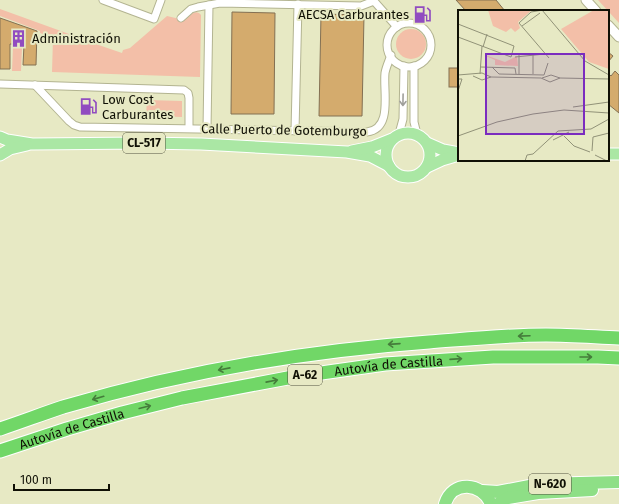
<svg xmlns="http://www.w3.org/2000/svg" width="619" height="504" font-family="'Fira Sans',sans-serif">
<rect width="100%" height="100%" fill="#e7e9c4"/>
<!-- green -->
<g fill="#f3bfa8">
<path d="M598 0H619V23Z"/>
<path d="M0 9 83 39 81 43 86 45 87 41 122 53 123 50 130 48 167 16 184 20C189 16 196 8 201 15L200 77 52 72 53 38 40 33V31L0 16Z"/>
<circle cx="411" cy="44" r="15"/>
<path d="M13 47 22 48 21 71H12Z"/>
<path d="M147 100 182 101V117L146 116Z"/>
</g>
<!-- building -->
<g fill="#d4ab6d" stroke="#837053">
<path d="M456 0H496L505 11H466Z"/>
<path d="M232 12 275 13 274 114H231Z"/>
<path d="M321 14 364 15 362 116H319Z"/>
<path d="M0 18 37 31 36 65H23L24 45 10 44V69H0Z"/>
<path d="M608 52 613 56 608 62Z"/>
<rect x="449" y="68" width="10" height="19"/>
<path d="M615 71 619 75V113L608 104V73L611 76Z"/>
</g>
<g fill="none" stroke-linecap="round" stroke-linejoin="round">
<defs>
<g id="minor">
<path d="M103 0 154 19 161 0"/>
<path d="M373 0 397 27"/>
<path d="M181 18 191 9 198 7 220 3 361 6 374 1"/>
<circle cx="409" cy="45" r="22"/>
<path d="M414 66V122L417 134"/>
<path d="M0 84 184 90 188 93 189 98V128"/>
<path d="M35 85 69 121 74 125 80 127 367 132C393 129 383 92 385 73 386 67 389 61 391 55"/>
<path d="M207 129 209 5"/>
<path d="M295 131 298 4"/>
<path d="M399 134 403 119 404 66"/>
</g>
<g id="tertiary">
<path d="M586 0 596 11"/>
<path d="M608 25 619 37"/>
</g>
<g id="primary">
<circle cx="408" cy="155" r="22"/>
<path d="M0 137 7 140 32 144 144 143 201 144 347 152 370 156 389 166"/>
<path d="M427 143 443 150 459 153"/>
<path d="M352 151 372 147 392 139"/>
<path d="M608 154H619"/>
<path d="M0 155 10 149 27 145"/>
<path d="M427 167 442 160 459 155"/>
</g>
<g id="trunk">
<path d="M482 491 498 492 540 484 619 482"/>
<path d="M445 504C452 480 482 482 491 504"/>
<path d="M498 504 508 498 538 493 592 490"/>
</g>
<g id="motorway">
<path d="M0 429C21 422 42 414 63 407 182 372 305 351 429 342 468 339 507 335 546 335 570 335 595 337 619 338"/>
<path id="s1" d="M0 451 67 429 122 413 182 398 293 377 385 364 493 357H598L619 358"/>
</g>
</defs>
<!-- minor casing -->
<use href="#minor" stroke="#b3b491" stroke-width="9"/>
<!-- tertiary casing -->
<use href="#tertiary" stroke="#b3b491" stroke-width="11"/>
<!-- primary casing -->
<use href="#primary" stroke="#fff" stroke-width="13"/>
<!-- trunk casing -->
<use href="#trunk" stroke="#fff" stroke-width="14"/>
<!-- motorway casing -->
<use href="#motorway" stroke="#fff" stroke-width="15"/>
<!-- minor -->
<use href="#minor" stroke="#fff" stroke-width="7"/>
<!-- tertiary -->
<use href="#tertiary" stroke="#fff" stroke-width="9"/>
<!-- primary -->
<use href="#primary" stroke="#aae7a4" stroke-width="11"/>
<!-- trunk -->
<use href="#trunk" stroke="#8edf86" stroke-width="12"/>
<!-- motorway -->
<use href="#motorway" stroke="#71d767" stroke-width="13"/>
</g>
<!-- one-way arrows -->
<defs><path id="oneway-shaft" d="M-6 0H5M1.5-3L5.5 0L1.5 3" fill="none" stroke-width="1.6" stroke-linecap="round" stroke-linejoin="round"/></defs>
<use stroke="#9f9f9b" href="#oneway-shaft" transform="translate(403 100) rotate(91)"/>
<g stroke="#457d3b">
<use href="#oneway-shaft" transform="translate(524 336) rotate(178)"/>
<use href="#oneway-shaft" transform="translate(394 344) rotate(176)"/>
<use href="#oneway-shaft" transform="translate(586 357)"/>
<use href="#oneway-shaft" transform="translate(456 359) rotate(-4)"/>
<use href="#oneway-shaft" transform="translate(224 369) rotate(169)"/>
<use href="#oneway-shaft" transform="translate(272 381) rotate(-11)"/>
<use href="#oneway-shaft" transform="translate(98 398) rotate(164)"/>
<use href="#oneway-shaft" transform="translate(145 407) rotate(-14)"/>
</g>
<!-- icons -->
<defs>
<symbol id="fuel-bare" viewBox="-9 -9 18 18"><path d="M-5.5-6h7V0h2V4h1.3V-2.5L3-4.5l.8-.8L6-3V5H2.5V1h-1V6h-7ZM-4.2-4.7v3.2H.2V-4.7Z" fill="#914cc0" stroke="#e7e9c4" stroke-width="2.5" paint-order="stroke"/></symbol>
<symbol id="building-bare" viewBox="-9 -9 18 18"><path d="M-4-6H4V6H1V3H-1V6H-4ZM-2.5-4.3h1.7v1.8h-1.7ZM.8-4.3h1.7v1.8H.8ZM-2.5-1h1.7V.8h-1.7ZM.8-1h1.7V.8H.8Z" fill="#914cc0" stroke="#e7e9c4" stroke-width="2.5" paint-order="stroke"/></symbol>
</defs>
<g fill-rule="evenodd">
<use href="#fuel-bare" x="410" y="2" width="25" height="25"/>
<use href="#building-bare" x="6" y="26" width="25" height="25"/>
<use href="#fuel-bare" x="76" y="94" width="25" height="25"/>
</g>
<g text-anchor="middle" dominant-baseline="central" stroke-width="4" stroke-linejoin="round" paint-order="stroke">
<!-- shield labels -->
<g fill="#e7e9c4" stroke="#50513e" stroke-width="1">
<rect x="123" y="133" width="42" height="20" rx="3"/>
<rect x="288" y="365" width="34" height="20" rx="3"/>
<rect x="529" y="474" width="42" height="20" rx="3"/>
</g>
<g font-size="12" font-weight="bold" fill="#101005">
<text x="144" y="143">CL-517</text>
<text x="305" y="375">A-62</text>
<text x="550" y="484">N-620</text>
</g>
<!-- poi labels -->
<g font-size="13" fill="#101005" stroke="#e7e9c4" text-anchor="start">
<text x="409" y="14" text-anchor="end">AECSA Carburantes</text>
<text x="32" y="38">Administración</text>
<text x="102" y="99">Low Cost<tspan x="102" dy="15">Carburantes</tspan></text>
</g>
<!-- street labels -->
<g font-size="13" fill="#101005" stroke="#e7e9c4">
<text transform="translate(284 130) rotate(1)">Calle Puerto de Gotemburgo</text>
<text stroke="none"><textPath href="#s1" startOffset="399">Autovía de Castilla</textPath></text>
<text stroke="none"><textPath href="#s1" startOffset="75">Autovía de Castilla</textPath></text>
</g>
</g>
<!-- overview -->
<g transform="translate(458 10)">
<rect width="151" height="151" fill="#e7e9c4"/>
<path d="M30 0H74L60 12 62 18 57 22 53 18 48 22 35 16ZM136 0H151V59L131 52 103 19ZM27 45 47 52 59 46 60 56 37 55V50L28 46 27 55Z" fill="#f3bfa8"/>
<path fill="none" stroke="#919278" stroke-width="1" d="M84 0 127 51 151 65M85 0 73 2 61 13 91 48M0 14 56 36 53 47 0 27M64 16 82 3M25 37 29 24M57 47 87 44M23 57 57 58 58 64M34 57 41 64 86 65 90 53M22 64 24 36M61 64V45M75 64V44M0 65 24 63 33 67 83 68 92 72 102 68M15 66 24 70 33 67M84 68 93 65 102 68 151 69M0 69H4L0 81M115 97 151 92M0 126 39 112 75 104 106 100 151 103M106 126 116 136 132 142M95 130 111 122M134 141 135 127 151 123M137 145 149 151M67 151 69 145 75 144 100 121 133 119 151 109"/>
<path fill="#7b2cbf" fill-opacity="0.15" stroke="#7b2cbf" stroke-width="2" d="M28 44H126V124H28Z"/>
<rect width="151" height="151" fill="none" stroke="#101005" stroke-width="2"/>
</g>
<!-- scale -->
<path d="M14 484v6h95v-6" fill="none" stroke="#101005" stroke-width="2"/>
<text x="20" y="484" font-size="12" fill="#101005" stroke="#e7e9c4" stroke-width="3" paint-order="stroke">100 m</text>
</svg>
